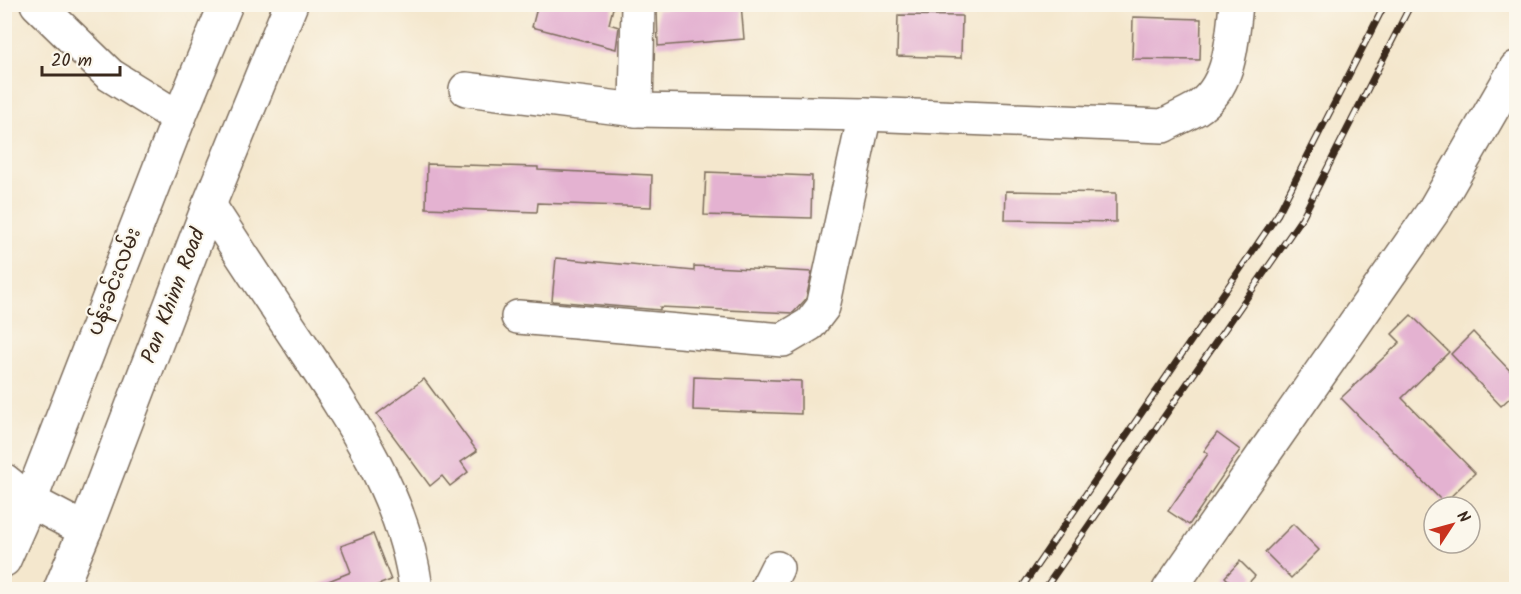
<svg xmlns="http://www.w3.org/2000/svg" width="1521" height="594" font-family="Kalam,'Noto Sans Myanmar',sans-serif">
<rect width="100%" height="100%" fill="#fbf7ec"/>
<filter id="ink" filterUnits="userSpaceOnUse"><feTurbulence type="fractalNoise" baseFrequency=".0167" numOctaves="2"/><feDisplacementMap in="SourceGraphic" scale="12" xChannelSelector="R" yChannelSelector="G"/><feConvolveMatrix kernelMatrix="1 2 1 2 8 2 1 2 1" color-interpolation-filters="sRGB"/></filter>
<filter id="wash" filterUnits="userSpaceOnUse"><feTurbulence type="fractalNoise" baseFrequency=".008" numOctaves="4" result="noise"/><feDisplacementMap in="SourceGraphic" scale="24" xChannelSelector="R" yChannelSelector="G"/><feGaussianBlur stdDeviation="1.35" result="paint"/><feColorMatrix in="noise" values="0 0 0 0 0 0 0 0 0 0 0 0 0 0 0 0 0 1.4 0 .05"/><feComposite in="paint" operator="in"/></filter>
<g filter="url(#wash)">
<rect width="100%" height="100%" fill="#f4e7cd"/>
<g id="blocks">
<!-- building -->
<g fill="#e4b2d1">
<path d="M538 4H614L609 24 619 27 616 49 532 27Z"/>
<path d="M729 4H741L744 39 658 46 657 10Z"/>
<path d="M898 15 962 16 961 58 897 56Z"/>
<path d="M1133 17 1201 19 1200 60 1132 59Z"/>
<path d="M427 164 538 167V170L652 175 651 207 538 203 537 212 426 208Z"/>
<path d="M706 172 812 176 811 218 704 215Z"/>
<path d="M1006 191 1116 193V222L1005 220Z"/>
<path d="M556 258 694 271V266L812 272 806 299 793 313 660 307V310L552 301Z"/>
<path d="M1411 315 1449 352 1402 398 1475 473 1444 503 1341 398 1400 342 1392 334Z"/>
<path d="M1473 332 1516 377V392L1501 406 1451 354Z"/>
<path d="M694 377 801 381V414L693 410Z"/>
<path d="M424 379 477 451 461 462 468 472 450 486 442 476 430 486 377 414Z"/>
<path d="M1217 433 1240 450 1189 525 1168 511 1208 454 1204 451Z"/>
<path d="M1293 524 1319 550 1291 578 1265 552Z"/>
<path d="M373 534 391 580 365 590H311V588L351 572 341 546Z"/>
<path d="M1240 561 1255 576 1242 590H1238L1225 577Z"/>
</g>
</g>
</g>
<g filter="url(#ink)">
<use href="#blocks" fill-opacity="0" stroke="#7c6c5b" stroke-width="1.5"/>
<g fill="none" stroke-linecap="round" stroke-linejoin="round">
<defs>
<g id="minor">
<path d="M37 4 110 75 179 118"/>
<path d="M466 89 636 110 865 114 1163 126C1174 120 1185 115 1196 109 1231 87 1232 41 1236 4"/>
<path d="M636 110 638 4"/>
<path d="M209 205C239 251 269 297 300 343 349 416 406 500 416 590"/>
<path d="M518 317 783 340 810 324 823 307 865 114"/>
<path d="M4 480 30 501 85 530"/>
<path d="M766 590 777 568"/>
<path d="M1169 590 1434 210 1516 68"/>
</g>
<g id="major">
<path d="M4 560 30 501 179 118 226 4"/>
<path d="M60 590 85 530 209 205 291 4"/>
</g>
</defs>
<!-- minor casing -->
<use href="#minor" stroke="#7c6c5b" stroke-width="36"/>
<!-- major casing -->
<use href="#major" stroke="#7c6c5b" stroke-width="36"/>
<!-- minor -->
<use href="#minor" stroke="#fff" stroke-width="33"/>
<!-- major -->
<use href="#major" stroke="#fff" stroke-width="33"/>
<defs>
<g id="rail">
<path d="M1020 590 1278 214 1385 4"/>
<path d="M1044 590 1302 218 1411 4"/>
</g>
</defs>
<!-- rail casing -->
<use href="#rail" stroke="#3b2a1e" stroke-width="7"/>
<!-- rail -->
<use href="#rail" stroke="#fbf7ec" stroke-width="4.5" stroke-dasharray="14" stroke-linecap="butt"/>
</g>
</g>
<g text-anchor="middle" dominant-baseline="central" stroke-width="4.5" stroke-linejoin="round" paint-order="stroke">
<!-- street labels -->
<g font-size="21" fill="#3b2a1e" stroke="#fbf7ec">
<text transform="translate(115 282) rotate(-69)">ပန်းခင်းလမ်း</text>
<text transform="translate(174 296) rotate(-69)">Pan Khinn Road</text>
</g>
</g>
<!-- margin -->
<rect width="1521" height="594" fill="none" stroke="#fbf7ec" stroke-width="24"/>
<!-- north arrow -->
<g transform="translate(1452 525) rotate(54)"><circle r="28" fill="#fbf7ec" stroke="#aea59a" stroke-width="1.5"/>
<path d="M0-4.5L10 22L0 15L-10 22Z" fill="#c8321e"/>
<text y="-9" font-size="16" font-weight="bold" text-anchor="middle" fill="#3b2a1e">N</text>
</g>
<!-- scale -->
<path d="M42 66v9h78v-9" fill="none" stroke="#3b2a1e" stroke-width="3"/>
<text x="51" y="66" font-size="18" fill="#3b2a1e" stroke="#fbf7ec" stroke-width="4.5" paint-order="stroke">20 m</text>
</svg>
